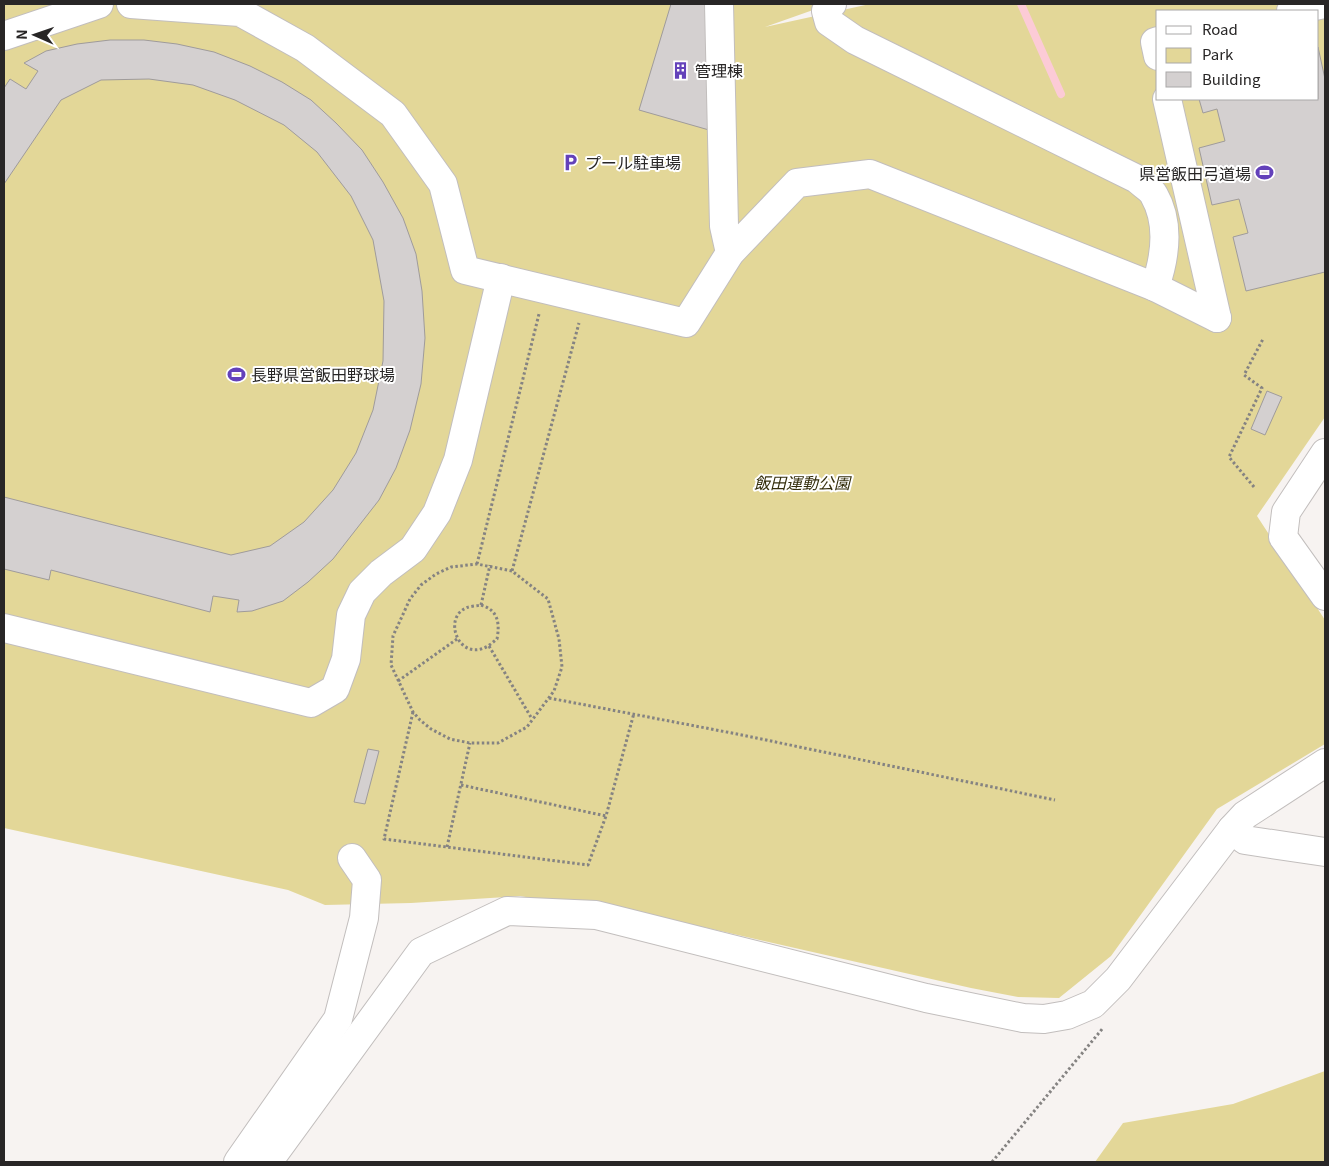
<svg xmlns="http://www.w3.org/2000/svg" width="1329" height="1166" font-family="Georgia,'Noto Sans JP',serif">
<rect width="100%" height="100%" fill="#f7f3f1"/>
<!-- green -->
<g fill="#e3d798" fill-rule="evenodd">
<path d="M4 4H830L765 27 870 4H1325V417L1257 516 1325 620V744L1217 809 1111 956 1059 998 1018 997 971 988 703 927 520 896 411 903 325 905 288 890 4 828ZM1158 11H1318V99H1158Z"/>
<path d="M1325 1071V1162H1095L1123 1123 1233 1104Z"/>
</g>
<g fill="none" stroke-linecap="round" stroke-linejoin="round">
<!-- stream -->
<path stroke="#fccbd6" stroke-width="8" d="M1021 4 1061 94"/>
</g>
<!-- building -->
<g fill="#d4d0d0" stroke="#9f9b9b">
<path d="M671 4H710L709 130 639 110Z"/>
<path d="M110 40H144L177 44 214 52 250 66 282 82 311 100 336 123 362 150 383 182 403 218 416 254 422 291 425 338 421 384 410 430 396 468 379 500 333 559 308 582 283 601 252 611 237 612 239 600 213 596 210 612 51 570 49 580 4 569V497L231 555 270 546 304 522 333 490 356 453 373 410 383 361 384 301 373 240 351 196 317 152 284 125 235 100 193 85 149 79 101 80 61 100 4 184V88L10 79 26 89 38 71 24 63 46 51 77 44Z"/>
<path d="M1318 47 1325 79V272L1246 291 1233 237 1248 233 1239 199 1212 205 1199 148 1225 141 1217 109 1203 113 1199 99H1318Z"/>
<path d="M1267 391 1282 397 1265 435 1251 429Z"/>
<path d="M368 749 379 751 365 804 354 802Z"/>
</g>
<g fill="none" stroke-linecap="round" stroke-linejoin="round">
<defs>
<g id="minor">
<path d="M131 4 240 12 305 48 393 114 443 184 465 270 686 323 730 253 797 183 870 174 1155 287 1217 318"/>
<path d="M719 4 724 226 730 253"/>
<path d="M832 4 826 11 829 22 855 40 1137 179C1142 184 1151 189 1154 195 1170 223 1165 258 1155 287"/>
<path d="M1291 11 1324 4"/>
<path d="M4 36 99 4"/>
<path d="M1158 41 1155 42 1158 56"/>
<path d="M1167 99 1217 318"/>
<path d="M1325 453 1286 512 1283 537 1325 596"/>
<path d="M4 628 311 703 335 689 346 659 351 615 362 592 381 573 413 549 437 513 458 460 501 278"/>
<path d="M1232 829 1245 840 1325 852"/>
<path d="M238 1162 338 1019 364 918 367 880 352 858"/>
<path d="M268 1162 421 952 507 911 596 915 926 998 1023 1018 1044 1019 1067 1015 1093 1004 1118 979 1232 829 1245 815 1325 763"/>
</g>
</defs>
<!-- minor casing -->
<use href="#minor" stroke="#c2bebd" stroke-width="30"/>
<!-- path -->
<g stroke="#858382" stroke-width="3" stroke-dasharray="2.5 2.5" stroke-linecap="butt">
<path d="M1254 487 1229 457 1262 388 1244 375 1263 339"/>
<path d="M477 564 539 314"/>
<path d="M512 571 477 564 451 567 436 574 421 585 410 599 393 636 391 665 413 712 420 720 431 729 450 739 470 743H498L527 727 554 691 562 667 559 639 548 599 512 571 579 323"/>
<path d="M481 605C498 610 500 623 497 639 493 642 489 646 484 648 458 659 443 618 466 608 470 606 476 606 481 605Z"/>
<path d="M481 605 490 565"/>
<path d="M489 646 532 719"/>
<path d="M398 681 457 639"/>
<path d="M549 698 737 734 1055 800"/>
<path d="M413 712 384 839 588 865 606 816 634 713"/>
<path d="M461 785 606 816"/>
<path d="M447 847 470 743"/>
<path d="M992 1162 1103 1028"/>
</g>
<!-- minor -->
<use href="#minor" stroke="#fff" stroke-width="28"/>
</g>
<!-- icons -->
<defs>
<symbol id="building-bare" viewBox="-9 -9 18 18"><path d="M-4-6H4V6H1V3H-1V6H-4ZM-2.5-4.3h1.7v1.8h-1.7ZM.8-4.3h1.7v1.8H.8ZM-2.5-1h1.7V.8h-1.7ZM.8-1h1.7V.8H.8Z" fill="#6341ba" stroke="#fff" stroke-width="2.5" paint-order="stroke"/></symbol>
<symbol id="parking-bare" viewBox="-9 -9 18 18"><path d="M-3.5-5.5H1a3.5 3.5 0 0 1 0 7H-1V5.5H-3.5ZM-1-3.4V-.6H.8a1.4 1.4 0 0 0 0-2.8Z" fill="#6341ba" stroke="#fff" stroke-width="2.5" paint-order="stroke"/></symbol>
<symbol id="stadium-bare" viewBox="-9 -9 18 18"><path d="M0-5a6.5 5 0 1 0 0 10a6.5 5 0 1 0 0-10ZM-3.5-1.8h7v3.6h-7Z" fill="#6341ba" stroke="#fff" stroke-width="2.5" paint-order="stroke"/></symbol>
</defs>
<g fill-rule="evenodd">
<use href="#building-bare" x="668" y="58" width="25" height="25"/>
<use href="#parking-bare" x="558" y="150" width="25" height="25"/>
<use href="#stadium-bare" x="1252" y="160" width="25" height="25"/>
<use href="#stadium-bare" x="224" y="362" width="25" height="25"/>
</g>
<g text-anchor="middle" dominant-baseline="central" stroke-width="4" stroke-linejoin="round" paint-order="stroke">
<!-- poi labels -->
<g font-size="16" fill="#282626" stroke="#fff" text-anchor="start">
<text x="695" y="70">管理棟</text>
<text x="585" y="162">プール駐車場</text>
<text x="1251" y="173" text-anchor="end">県営飯田弓道場</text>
<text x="251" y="374">長野県営飯田野球場</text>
</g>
<!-- park labels -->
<g font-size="16" font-style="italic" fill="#342e0c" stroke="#fff">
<text x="802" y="482">飯田運動公園</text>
</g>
</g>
<!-- border -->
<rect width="1329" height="1166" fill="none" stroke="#282626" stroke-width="10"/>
<!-- legend -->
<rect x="1156" y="10" width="162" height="90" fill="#ffffff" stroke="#a9a8a8"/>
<rect x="1166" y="26" width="25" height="8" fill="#ffffff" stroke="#a9a8a8"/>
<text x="1202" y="35" font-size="15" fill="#282626">Road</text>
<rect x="1166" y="48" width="25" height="15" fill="#e3d798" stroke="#a9a8a8"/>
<text x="1202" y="60" font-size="15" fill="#282626">Park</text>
<rect x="1166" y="72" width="25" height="15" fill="#d4d0d0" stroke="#a9a8a8"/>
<text x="1202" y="85" font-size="15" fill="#282626">Building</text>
<!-- north arrow -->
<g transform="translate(35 35) rotate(272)" stroke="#ffffff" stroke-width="4" paint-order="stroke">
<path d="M0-4L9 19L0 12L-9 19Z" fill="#282626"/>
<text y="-8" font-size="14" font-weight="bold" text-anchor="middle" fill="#282626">N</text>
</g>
</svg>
